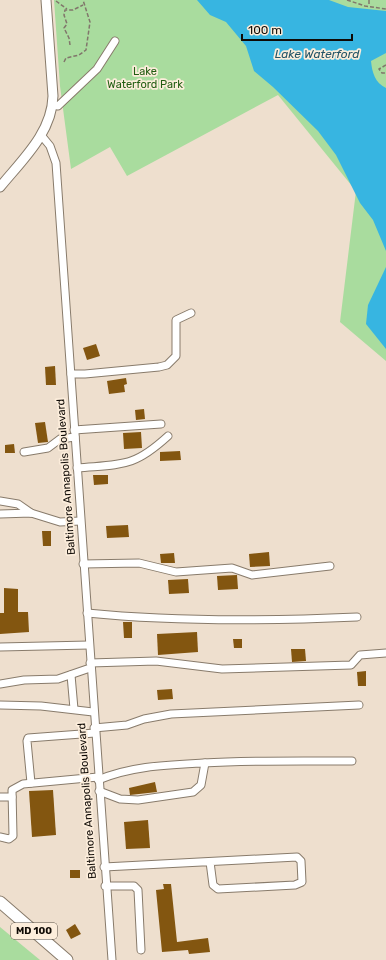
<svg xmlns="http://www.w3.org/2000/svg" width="386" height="960" font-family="Rubik,sans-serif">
<rect width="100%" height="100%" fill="#eedfce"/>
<!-- green -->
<g fill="#a9dc9e">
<path d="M54 0H386V361L340 322 356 191 278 95 127 176 110 147 71 169 60 86Z"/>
<path d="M0 927 40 960H0Z"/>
</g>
<!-- water -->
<g fill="#37b5e1">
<path d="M197 0H329L348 7 386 11V53L371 61C372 72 375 83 386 88V251L373 220 360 203 336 155 318 131 273 87 254 71 246 46 226 22 210 15Z"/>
<path d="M386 267V349L366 324 368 305Z"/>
</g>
<!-- building -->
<g fill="#835610">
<path d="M96 344 100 356 87 360 83 348Z"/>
<path d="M55 366 56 385H46L45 367Z"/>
<path d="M126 378 127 384 124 385 125 392 109 394 107 381Z"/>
<path d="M144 409 145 419 136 420 135 410Z"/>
<path d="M45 422 48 442 38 443 35 423Z"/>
<path d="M141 432 142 448 124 449 123 433Z"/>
<path d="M14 444 15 453H5V445Z"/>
<path d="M180 451 181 460 160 461V452Z"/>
<path d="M93 475H108V484L94 485Z"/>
<path d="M128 525 129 537 107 538 106 526Z"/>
<path d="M42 531H51V546H43Z"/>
<path d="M269 552 270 566 250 567 249 554Z"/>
<path d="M174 553 175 563H161L160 554Z"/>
<path d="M237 575 238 589 218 590 217 576Z"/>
<path d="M188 579 189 593 169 594 168 580Z"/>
<path d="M4 588 18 589V612H28L29 632 0 634V613H4Z"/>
<path d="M123 622H132V638H124Z"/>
<path d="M197 632 198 652 158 655 157 634Z"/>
<path d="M233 639H242V648H234Z"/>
<path d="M291 649H305L306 661 292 662Z"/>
<path d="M366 671V686H358L357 672Z"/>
<path d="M172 689 173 699 158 700 157 690Z"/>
<path d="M155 782 157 792 130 795 129 788Z"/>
<path d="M53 790 56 835 32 837 29 791Z"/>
<path d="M148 820 150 848 126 849 124 822Z"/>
<rect x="70" y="870" width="10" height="8"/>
<path d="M163 884H171L177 942 208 938 210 952 189 954 188 950 162 952 156 890 164 889Z"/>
<path d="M75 924 81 934 71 939 66 930Z"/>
</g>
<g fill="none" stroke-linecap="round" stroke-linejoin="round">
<defs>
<g id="minor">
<path d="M53 105 58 106 97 69 115 41"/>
<path d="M41 135 50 146 56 163 112 960"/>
<path d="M71 374H85L159 367 167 365 176 356V320L191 313"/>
<path d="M74 430 161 424"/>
<path d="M24 452 48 448 60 439 75 437"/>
<path d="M77 468C122 464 133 468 168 436"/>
<path d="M0 501 18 504 31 513"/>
<path d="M0 514 31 513 60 522 80 521"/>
<path d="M83 564 139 563 176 572 232 568 252 575 330 566"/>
<path d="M87 613C176 622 267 621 357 617"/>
<path d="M0 647 89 645"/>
<path d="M90 663 156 661 222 669 351 665 360 655 386 653"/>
<path d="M71 675 74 709"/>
<path d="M0 684 24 680 58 679 90 668"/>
<path d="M0 705 41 706 93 712"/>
<path d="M94 728 127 725 144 719 171 714 359 705"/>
<path d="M98 780C131 766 166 765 203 763 252 760 302 761 352 761"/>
<path d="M31 783 27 741 28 738 95 733"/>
<path d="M99 791 120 799 138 800 193 792 201 785 205 763"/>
<path d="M0 797H12"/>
<path d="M0 837 9 839 13 836 12 790 23 784 98 777"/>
<path d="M104 867 297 857 301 861 302 882 295 885 218 889 213 885 210 862"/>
<path d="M105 886H134L138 890 141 950"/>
</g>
<path id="major" d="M0 187C22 160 52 133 53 96L46 0"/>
<path id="highway" d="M0 902 67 960"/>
</defs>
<!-- minor casing -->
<use href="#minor" stroke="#887b6b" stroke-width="9"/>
<!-- major casing -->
<use href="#major" stroke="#887b6b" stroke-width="11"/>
<!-- highway casing -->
<use href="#highway" stroke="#887b6b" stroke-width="13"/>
<!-- path -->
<g stroke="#81766b" stroke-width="1.5" stroke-dasharray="4 2" stroke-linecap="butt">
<path d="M347 0 365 6 386 9"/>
<path d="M369 0V6"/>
<path d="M56 1 67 9"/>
<path d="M70 45 69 38 64 28 67 24 64 15 65 10H73L83 5"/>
<path d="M64 62 66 58 79 55 86 50 90 22 83 0"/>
<path d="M386 65 379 69 382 73H386"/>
</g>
<!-- minor -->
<use href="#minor" stroke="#fff" stroke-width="7"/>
<!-- major -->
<use href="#major" stroke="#fff" stroke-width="9"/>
<!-- highway -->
<use href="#highway" stroke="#fff" stroke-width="11"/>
</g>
<g text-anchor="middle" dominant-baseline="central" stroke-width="3.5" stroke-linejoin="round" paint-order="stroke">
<!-- shield labels -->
<rect fill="#fceddb" stroke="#564e45" stroke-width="1" x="11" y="923" width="46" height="16" rx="3"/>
<g font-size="10" font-weight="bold" fill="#0f0a05">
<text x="34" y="931">MD 100</text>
</g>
<!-- park labels -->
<g font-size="11" fill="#225e13" stroke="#fceddb">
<text x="145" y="71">Lake<tspan x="145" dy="13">Waterford Park</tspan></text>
</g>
<!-- street labels -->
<g font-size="11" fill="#0f0a05" stroke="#fceddb">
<text transform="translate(66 477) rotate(-94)">Baltimore Annapolis Boulevard</text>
<text transform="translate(87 801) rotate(-94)">Baltimore Annapolis Boulevard</text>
</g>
<!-- water labels -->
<g font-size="12" font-style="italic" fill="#225467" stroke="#fceddb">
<text x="317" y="54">Lake Waterford</text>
</g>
</g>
<!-- scale -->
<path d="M242 34v6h110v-6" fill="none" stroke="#0f0a05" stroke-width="2"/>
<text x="248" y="34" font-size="12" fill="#0f0a05" stroke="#fceddb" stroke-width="3" paint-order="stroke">100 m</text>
</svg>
